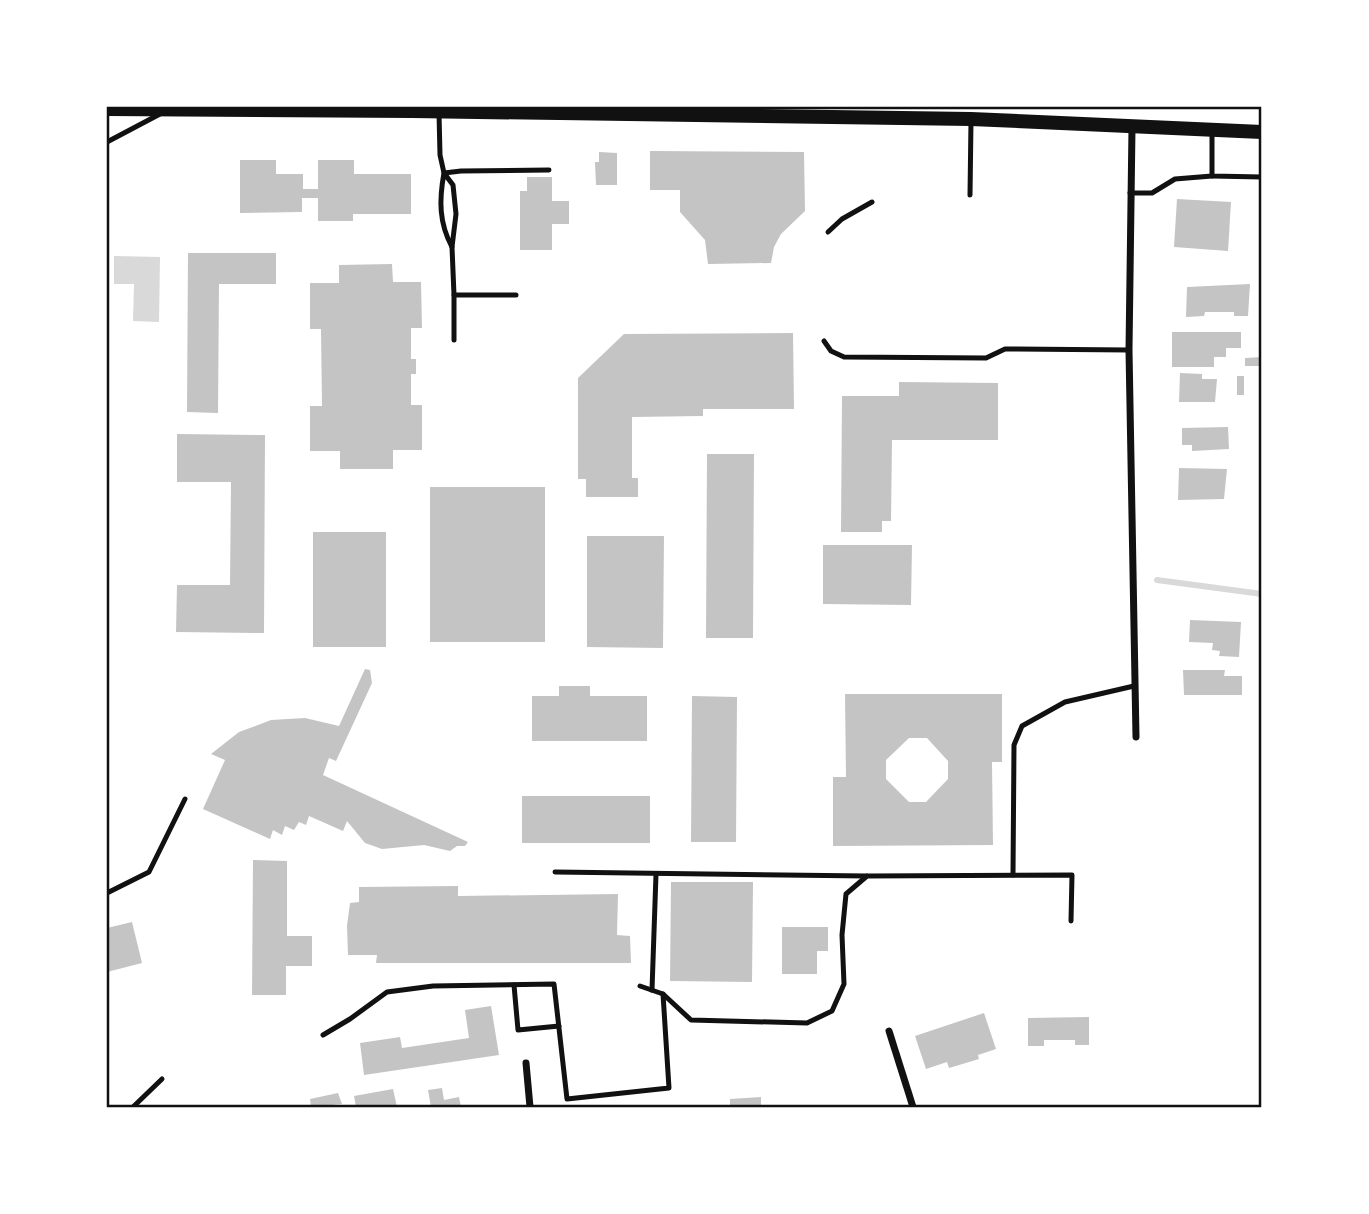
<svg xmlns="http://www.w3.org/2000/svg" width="1369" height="1214" font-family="Roboto,sans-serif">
<rect width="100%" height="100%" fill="#fff"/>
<!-- water -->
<path fill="#d9d9d9" d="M114 256 160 257 159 322 133 321 134 284H114Z"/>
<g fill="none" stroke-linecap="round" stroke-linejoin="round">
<!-- stream -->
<path stroke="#d9d9d9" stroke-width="6" d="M1157 580 1262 594"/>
</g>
<!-- building -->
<g fill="#c4c4c4" fill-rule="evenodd">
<path d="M650 151 804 152 805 211 781 234 774 247 771 263 708 264 705 240 680 212V190H650Z"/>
<path d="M599 152 617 153V185H596L595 162H599Z"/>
<path d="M240 160H276V174H303V189H318V160H354V174H411V214H353V221H318V198H302V212L240 213Z"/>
<path d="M527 177H552V201H569V224H552V250H520V191H527Z"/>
<path d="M1177 199 1231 202 1228 251 1174 247Z"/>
<path d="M188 253H276V284H219L218 413 187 412Z"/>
<path d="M392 264 393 282H421L422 328H411V359H416V374H411V405H422V450H393V469H340V451H310V406H322L321 329H310V283H339V265Z"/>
<path d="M1250 284 1248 316H1234V312H1205L1204 316 1186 317 1187 287Z"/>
<path d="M1172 332H1241V348H1226V357H1214V367H1172Z"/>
<path d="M793 333 794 409H703V416L632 417V478H638V497H586V479H578V378L624 334Z"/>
<path d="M1262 357V366H1245V358Z"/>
<path d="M1180 373 1202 374V379H1217L1215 402H1179Z"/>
<rect x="1237" y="376" width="7" height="19"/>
<path d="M899 382 998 383V440H892L891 521H882V532H841L842 396H899Z"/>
<path d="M1228 427 1229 449 1192 451V445H1182V428Z"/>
<path d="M177 434 265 435 264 633 176 632 177 585H230L231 482H177Z"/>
<path d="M707 454H754L753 638H706Z"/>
<path d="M1179 468 1227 469 1224 499 1178 500Z"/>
<rect x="430" y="487" width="115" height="155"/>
<rect x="313" y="532" width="73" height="115"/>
<path d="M587 536H664L663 648 587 647Z"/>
<path d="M823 545H912L911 605 823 604Z"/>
<path d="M1190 620 1241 622 1239 657 1219 656 1220 651 1212 650 1213 643 1189 642Z"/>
<path d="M365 669 370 670 372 683 336 761 329 758 323 775 468 842 465 846H457L450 851 424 845 382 849 365 843 347 821 343 831 309 816 306 825 299 822 294 830 285 826 282 835 273 830 270 839 203 809 225 760 211 754 239 732 271 720 305 718 339 726Z"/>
<path d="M1183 670H1225L1224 676H1242V695H1184Z"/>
<path d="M559 686H590V696H647V741H532V696H559Z"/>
<path d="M845 694H1002V762H992L993 845 833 846V777H846ZM909 738H927L948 761V779L926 802H909L886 779V760Z"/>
<path d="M692 696 737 697 736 842H691Z"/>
<rect x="522" y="796" width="128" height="47"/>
<path d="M253 860 287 861V936H312V966H286V995H252Z"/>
<path d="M671 882H753L752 982 670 981Z"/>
<path d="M458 886V896L618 894 617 935 630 936 631 963H376L377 955H348L347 926 350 903 359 902V887Z"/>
<path d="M132 922 142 963 107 972V928Z"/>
<path d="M782 927H828V951H817V974H782Z"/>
<path d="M491 1006 499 1055 364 1075 360 1043 400 1037 402 1048 469 1038 465 1010Z"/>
<path d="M984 1013 996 1049 978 1055 979 1059 949 1068 947 1062 926 1069 915 1036Z"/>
<path d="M1089 1017V1045H1075V1040H1044V1046H1028V1018Z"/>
<path d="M442 1088 444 1100 459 1097 461 1107H431L428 1090Z"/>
<path d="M393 1089 397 1107H356L354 1096Z"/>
<path d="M338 1093 342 1104 311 1107 310 1099Z"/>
<path d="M761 1097V1107H730V1099Z"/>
</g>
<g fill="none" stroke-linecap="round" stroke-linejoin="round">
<!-- service -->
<g stroke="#111" stroke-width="5">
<path d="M439 113 440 155 444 173 453 185 456 214 452 247C439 223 439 200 444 173"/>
<path d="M1212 131V176L1262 177"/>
<path d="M107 142 160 114"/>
<path d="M444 173 461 171 549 170"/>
<path d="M1130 193H1152L1175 179 1212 176"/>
<path d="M970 195 971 121"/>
<path d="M828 232 842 219 872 202"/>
<path d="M452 247 454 295H516"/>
<path d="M454 295V340"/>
<path d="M824 341 831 351 844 357 986 358 1005 349 1129 350"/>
<path d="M555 872 867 876"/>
<path d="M1013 875 1014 745 1022 726 1065 702 1134 686"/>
<path d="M107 893 149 872 185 799"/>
<path d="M514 985 518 1030 559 1026"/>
<path d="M640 986 663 994 691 1020 807 1023 832 1011 844 984 842 935 846 894 867 876 1072 875 1071 921"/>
<path d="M652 990 656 874"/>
<path d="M323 1035 350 1019 387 992 433 986 554 984 567 1099 669 1088 663 994"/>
<path d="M133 1107 162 1079"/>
</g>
<!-- minor -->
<g stroke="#111" stroke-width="7">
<path d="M1132 128 1129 350 1136 737"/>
<path d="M889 1031 913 1107"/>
<path d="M526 1063 530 1107"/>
</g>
<!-- secondary -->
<path stroke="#111" stroke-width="14" d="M107 109 412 111 971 119 1262 132"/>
</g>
<!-- border -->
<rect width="1369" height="1214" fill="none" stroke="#ffffff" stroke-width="217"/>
<rect x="108" y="108" width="1152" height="998" fill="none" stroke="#111" stroke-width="2.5"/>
</svg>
